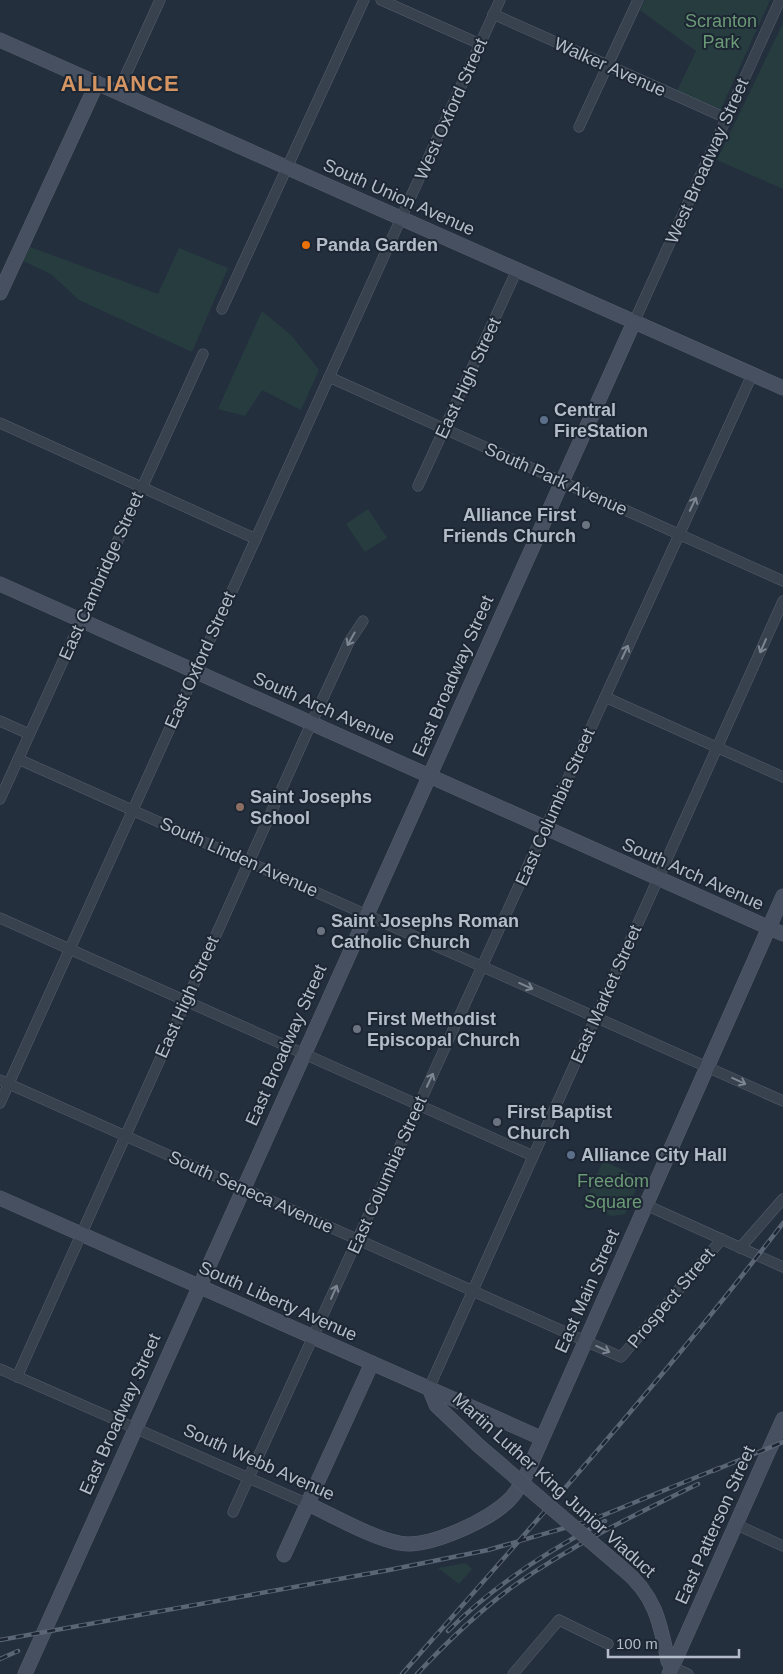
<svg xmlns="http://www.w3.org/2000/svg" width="783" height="1674" font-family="Helvetica,sans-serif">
<rect width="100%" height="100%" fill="#242f3e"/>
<!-- green -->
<g fill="#263c3f">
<path d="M645 0H770L721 109 677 91 696 51 640 10Z"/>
<path d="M783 23V189L717 160Z"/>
<path d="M30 247 158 294 179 248 228 268 192 352 79 300 51 274 23 261Z"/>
<path d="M262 311 292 336 319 370 301 410 262 390 245 416 218 409Z"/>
<path d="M368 509 387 538 365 552 346 524Z"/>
<path d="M603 1161 641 1178 625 1214 612 1216 584 1204Z"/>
<path d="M466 1563 472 1569 459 1584 438 1568Z"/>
</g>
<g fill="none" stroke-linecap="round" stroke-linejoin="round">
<defs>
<g id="street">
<path d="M381 0 480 44"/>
<path d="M493 14 726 118"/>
<path d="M118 92 160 0"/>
<path d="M579 127 638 0"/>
<path d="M222 309 364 0"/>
<path d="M634 322 780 0"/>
<path d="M329 377 783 581"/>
<path d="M0 423 256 539"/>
<path d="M418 486 517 270"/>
<path d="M605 697 783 777"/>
<path d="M0 721 29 734"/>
<path d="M18 759 783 1101"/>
<path d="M0 799 203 354"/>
<path d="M0 918 533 1156"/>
<path d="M0 1080 621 1357 722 1239"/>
<path d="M0 1103 500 0"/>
<path d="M646 1205 783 1267"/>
<path d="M740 1248 783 1199"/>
<path d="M0 1369 308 1504"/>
<path d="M17 1377 306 735 349 642 363 621"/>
<path d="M429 1388 783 601"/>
<path d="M233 1512 752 375"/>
<path d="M735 1524 783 1546"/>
<path d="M672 1667 688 1674"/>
<path d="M513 1674 559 1620 608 1644"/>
</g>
<g id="secondary">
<path d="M0 40 783 388"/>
<path d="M0 293 97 83"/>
<path d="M0 584 783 934"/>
<path d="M0 1198 541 1438"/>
<path d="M429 1388 436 1405 479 1446"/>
<path d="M308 1504C332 1515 374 1539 399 1543 428 1549 490 1520 510 1499 517 1492 522 1482 527 1473L783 896"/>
<path d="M284 1555 372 1363"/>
<path d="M623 1569C655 1595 660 1622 668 1661L672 1667"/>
<path d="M25 1674 634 322"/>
<path d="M669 1674 783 1419"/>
</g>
</defs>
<!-- street casing -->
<use href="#street" stroke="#565f6c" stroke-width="11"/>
<!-- secondary casing -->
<use href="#secondary" stroke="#565f6c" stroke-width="15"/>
<!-- street -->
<use href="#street" stroke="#38414e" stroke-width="10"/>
<!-- secondary -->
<use href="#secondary" stroke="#465061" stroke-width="14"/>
<defs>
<g id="rail">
<path d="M713 1471 783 1442"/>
<path d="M448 1631C494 1585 547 1551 605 1521"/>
<path d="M0 1640 389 1570 488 1550 589 1521 719 1468"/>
<path d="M0 1659 18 1651"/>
<path d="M402 1674C532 1526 663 1380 783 1223"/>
<path d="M417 1674C447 1642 479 1611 515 1585 572 1545 636 1514 698 1484"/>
</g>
</defs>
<!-- rail casing -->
<use href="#rail" stroke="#5a6575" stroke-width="4.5"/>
<!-- rail -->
<use href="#rail" stroke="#1d2633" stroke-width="2.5" stroke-dasharray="8" stroke-linecap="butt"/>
<defs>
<path id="secondary-bridge" d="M479 1446 623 1569"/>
</defs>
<!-- secondary-bridge casing -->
<use href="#secondary-bridge" stroke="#565f6c" stroke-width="15" stroke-linecap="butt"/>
<!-- secondary-bridge -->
<use href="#secondary-bridge" stroke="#465061" stroke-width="14"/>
</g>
<!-- one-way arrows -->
<defs><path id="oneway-shaft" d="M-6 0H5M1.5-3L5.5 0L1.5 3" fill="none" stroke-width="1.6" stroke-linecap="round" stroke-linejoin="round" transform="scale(1.25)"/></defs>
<g stroke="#7c8592">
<use href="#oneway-shaft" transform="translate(693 504) rotate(-65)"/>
<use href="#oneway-shaft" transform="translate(351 639) rotate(119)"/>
<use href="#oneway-shaft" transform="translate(763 646) rotate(114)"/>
<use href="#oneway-shaft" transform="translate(625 652) rotate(-65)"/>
<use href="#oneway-shaft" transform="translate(526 986) rotate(24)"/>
<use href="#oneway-shaft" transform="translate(430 1080) rotate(-65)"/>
<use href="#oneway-shaft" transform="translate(739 1081) rotate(25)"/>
<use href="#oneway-shaft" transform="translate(334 1292) rotate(-66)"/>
<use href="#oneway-shaft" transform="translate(603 1349) rotate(25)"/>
</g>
<!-- markers -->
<circle fill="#e8710a" stroke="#1d2633" stroke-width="2" cx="306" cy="245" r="5"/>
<g fill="#5c6f8a" stroke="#1d2633" stroke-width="2">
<circle cx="544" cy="420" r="5"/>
<circle cx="571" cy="1155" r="5"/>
</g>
<g fill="#6b7280" stroke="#1d2633" stroke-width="2">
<circle cx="586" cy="525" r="5"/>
<circle cx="321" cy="931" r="5"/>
<circle cx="357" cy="1029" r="5"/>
<circle cx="497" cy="1122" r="5"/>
</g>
<circle fill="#8d6e63" stroke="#1d2633" stroke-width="2" cx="240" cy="807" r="5"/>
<g text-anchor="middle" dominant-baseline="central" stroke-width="4" stroke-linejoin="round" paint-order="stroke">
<!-- park labels -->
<g font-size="18" fill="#6b9a76" stroke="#1d2633">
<text x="721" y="21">Scranton<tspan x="721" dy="21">Park</tspan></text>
<text x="613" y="1181">Freedom<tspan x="613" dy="21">Square</tspan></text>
</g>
<!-- street labels -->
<g font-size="18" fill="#b4bcc9" stroke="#1d2633">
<text transform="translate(610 67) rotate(24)">Walker Avenue</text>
<text transform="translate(451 109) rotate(-66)">West Oxford Street</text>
<text transform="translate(707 161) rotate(-66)">West Broadway Street</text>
<text transform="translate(399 197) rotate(24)">South Union Avenue</text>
<text transform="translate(468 378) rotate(-65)">East High Street</text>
<text transform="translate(556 479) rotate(24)">South Park Avenue</text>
<text transform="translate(101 576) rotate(-66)">East Cambridge Street</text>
<text transform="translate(200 660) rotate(-66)">East Oxford Street</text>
<text transform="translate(453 676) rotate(-66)">East Broadway Street</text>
<text transform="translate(324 708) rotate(24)">South Arch Avenue</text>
<text transform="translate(555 807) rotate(-66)">East Columbia Street</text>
<text transform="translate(239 857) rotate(24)">South Linden Avenue</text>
<text transform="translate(693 874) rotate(24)">South Arch Avenue</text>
<text transform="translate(606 994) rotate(-66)">East Market Street</text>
<text transform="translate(187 997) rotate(-66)">East High Street</text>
<text transform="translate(286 1045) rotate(-66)">East Broadway Street</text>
<text transform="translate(387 1175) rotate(-66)">East Columbia Street</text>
<text transform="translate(251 1192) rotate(24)">South Seneca Avenue</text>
<text transform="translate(587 1291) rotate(-66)">East Main Street</text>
<text transform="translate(671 1298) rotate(-50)">Prospect Street</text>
<text transform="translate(278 1301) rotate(24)">South Liberty Avenue</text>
<text transform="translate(120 1414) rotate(-66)">East Broadway Street</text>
<text transform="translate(259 1462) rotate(24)">South Webb Avenue</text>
<text transform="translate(554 1485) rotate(42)">Martin Luther King Junior Viaduct</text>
<text transform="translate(715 1525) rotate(-66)">East Patterson Street</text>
</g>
<!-- poi labels -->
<g font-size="18" font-weight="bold" fill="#b4bcc9" stroke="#1d2633" text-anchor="start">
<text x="316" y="245">Panda Garden</text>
<text x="554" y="410">Central<tspan x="554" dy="21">FireStation</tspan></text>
<text x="576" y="515" text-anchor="end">Alliance First<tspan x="576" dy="21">Friends Church</tspan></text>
<text x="250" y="797">Saint Josephs<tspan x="250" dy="21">School</tspan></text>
<text x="331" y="921">Saint Josephs Roman<tspan x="331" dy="21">Catholic Church</tspan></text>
<text x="367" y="1019">First Methodist<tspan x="367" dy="21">Episcopal Church</tspan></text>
<text x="507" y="1112">First Baptist<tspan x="507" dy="21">Church</tspan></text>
<text x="581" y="1155">Alliance City Hall</text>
</g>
<!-- district labels -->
<g font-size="22" font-weight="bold" letter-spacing="1" fill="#d59563" stroke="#1d2633">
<text x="120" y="83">ALLIANCE</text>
</g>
</g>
<!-- scale -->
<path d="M608 1649v8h131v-8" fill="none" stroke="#b4bcc9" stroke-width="2.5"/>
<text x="616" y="1649" font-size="15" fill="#b4bcc9" stroke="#1d2633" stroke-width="4" paint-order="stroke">100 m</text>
</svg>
